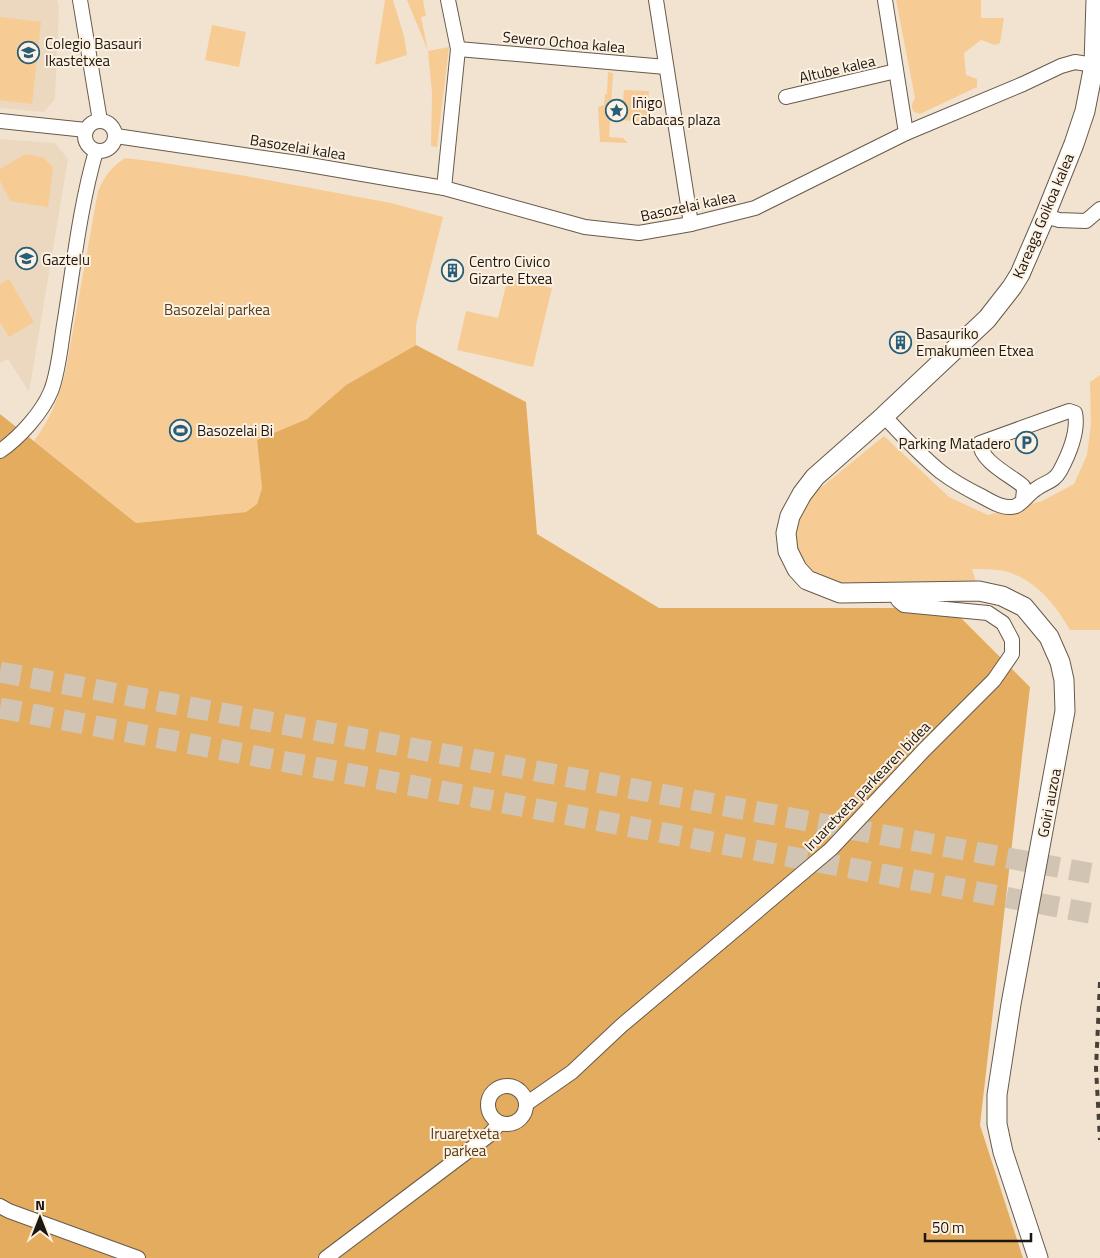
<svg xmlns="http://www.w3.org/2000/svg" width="1100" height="1258" font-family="'Titillium Web',sans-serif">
<rect width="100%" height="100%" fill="#f2e3d0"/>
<!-- built -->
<g fill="#ecd8bf">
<path d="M0 0H57L59 6 55 99 44 112 0 108Z"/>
<path d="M0 139 55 143 68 159 29 392 8 359 0 363Z"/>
</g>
<!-- green -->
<g fill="#f7cb94">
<path d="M385 0H393L404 36 407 55 375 65Z"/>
<path d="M407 0H423L426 16 421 17 428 51 449 47 437 147 431 146 432 93 428 51Z"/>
<path d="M896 0H981V18H1004L1000 43 995 45 981 40 964 53 966 75 977 79V87L920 114 914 112C910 106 912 104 915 98Z"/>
<path d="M0 17 41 22 32 104 0 100Z"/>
<path d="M212 25 246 32 239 67 205 60Z"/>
<path d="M608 72 613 73 609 137 623 138 628 143 600 142 598 107 604 105 605 94H607Z"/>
<path d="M624 90 649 91 647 122 621 120Z"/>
<path d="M26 154 44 158 53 167 48 207 10 201 0 181V169Z"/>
<path d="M125 158 158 162 240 175 391 203 443 217 416 325V345L346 385 307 419 257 440 262 488 257 504 246 512 136 523 34 441C50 419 60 396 66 369L98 191C105 176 111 167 125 158Z"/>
<path d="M508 277 552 288 533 367 457 350 466 311 498 318Z"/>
<path d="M9 279 34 322 9 337 0 322V284Z"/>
<path d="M1100 375V630H1070C1056 605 1034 578 1004 571 993 569 982 569 972 569L979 591 847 592 817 580 797 562 793 544 795 521 807 499 884 436 949 497 988 515 1042 501 1074 484 1087 455 1091 424 1090 382Z"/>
</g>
<!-- forest -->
<path fill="#e4ac5f" d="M416 345 526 402 537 534 659 608H951L1030 687 980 1125 1023 1258H0V414L136 523 246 512 257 504 262 488 257 440 307 419 346 385Z"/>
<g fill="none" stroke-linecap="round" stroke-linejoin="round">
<!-- highway-tunnel -->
<g stroke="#d2c4b3" stroke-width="21" stroke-dasharray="21 11" stroke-linecap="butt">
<path d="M0 672 1100 875"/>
<path d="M0 708 1100 915"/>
</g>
<defs>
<g id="minor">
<path d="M80 0 100 121"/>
<path d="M656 0 691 224"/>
<path d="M885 0 906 133"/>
<path d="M458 49 666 67"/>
<path d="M786 97 896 71"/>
<circle cx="100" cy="136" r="15"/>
<path d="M0 121 86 130"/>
<path d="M116 136 298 163 444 188 585 227 639 233 691 224 755 208 906 133 1023 84 1061 66 1075 62 1094 65"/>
<path d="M444 188 458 49 448 0"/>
<path d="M1045 216 1059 220 1086 221 1100 209"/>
<path d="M884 416C902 435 920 455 941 472 954 482 969 490 983 497 992 502 1005 510 1016 506 1023 503 1029 493 1036 489 1045 482 1054 482 1060 471 1068 456 1079 432 1075 413L1069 411 980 443C980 461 1010 475 1023 486L1024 490 1023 499"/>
<path d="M0 451C19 438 42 413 51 391 59 371 61 341 65 319 74 263 80 206 96 151"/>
<circle cx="507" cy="1105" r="19"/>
<path d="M526 1104 572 1072 621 1026 831 849 924 750 994 680 1012 654V640L1003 623 988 613 904 605 898 600V592"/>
<path d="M0 1206 9 1211 138 1258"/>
<path d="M326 1258 488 1136 500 1123"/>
</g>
<path id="major" d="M1038 1258 1003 1152 997 1124V1095L1011 1004 1065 711 1064 680 1060 662 1049 637 1024 607 1002 596 979 591 840 593 807 580 797 569 788 551 786 533 790 516 802 494 815 477 884 416 987 319 1012 287 1020 274 1045 216 1074 144 1085 111 1094 65 1096 0"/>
</defs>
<!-- minor casing -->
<use href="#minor" stroke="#675a4a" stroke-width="16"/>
<!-- major casing -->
<use href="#major" stroke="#675a4a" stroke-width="21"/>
<!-- minor -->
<use href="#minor" stroke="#fff" stroke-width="14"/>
<!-- major -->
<use href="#major" stroke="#fff" stroke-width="19"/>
<!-- rail -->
<path stroke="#494138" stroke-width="4" stroke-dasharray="6 6" stroke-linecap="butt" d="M1100 982 1096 1068 1100 1140"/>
</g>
<!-- icons -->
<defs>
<symbol id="school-ring" viewBox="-11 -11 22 22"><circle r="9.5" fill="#fdf1e2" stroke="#275e79" stroke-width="1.5"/><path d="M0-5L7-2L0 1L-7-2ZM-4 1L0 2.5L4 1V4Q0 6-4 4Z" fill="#275e79"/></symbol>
<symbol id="sight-ring" viewBox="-11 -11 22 22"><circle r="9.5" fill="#fdf1e2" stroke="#275e79" stroke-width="1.5"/><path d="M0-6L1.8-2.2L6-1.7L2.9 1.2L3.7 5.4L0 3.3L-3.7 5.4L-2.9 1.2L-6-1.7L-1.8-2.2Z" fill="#275e79"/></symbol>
<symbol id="building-ring" viewBox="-11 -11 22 22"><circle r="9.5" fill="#fdf1e2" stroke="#275e79" stroke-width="1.5"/><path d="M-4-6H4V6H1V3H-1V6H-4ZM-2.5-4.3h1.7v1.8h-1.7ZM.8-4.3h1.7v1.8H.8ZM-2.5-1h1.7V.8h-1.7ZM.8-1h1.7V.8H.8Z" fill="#275e79"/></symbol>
<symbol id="stadium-ring" viewBox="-11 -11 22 22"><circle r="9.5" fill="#fdf1e2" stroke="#275e79" stroke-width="1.5"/><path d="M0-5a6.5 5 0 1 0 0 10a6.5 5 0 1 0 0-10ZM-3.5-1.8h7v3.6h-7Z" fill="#275e79"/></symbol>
<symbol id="parking-ring" viewBox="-11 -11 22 22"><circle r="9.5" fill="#fdf1e2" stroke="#275e79" stroke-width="1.5"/><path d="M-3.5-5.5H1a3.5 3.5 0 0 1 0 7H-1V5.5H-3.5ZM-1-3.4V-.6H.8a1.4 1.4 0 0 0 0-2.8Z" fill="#275e79"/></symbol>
</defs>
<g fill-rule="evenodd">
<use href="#school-ring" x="16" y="40" width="25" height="25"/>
<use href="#sight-ring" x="604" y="98" width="25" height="25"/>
<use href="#school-ring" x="14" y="246" width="25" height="25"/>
<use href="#building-ring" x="440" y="258" width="25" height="25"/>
<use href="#building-ring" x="888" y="330" width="25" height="25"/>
<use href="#stadium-ring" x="168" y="418" width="25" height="25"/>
<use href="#parking-ring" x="1014" y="430" width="25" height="25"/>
</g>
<g text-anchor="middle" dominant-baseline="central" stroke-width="4" stroke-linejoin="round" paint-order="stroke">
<!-- street labels -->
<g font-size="15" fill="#1d1711" stroke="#fdf1e2">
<text transform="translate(564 42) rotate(5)">Severo Ochoa kalea</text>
<text transform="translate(837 69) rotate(-13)">Altube kalea</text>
<text transform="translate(298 147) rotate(9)">Basozelai kalea</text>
<text transform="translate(688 206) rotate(-12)">Basozelai kalea</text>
<text transform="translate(1043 216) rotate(-67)">Kareaga Goikoa kalea</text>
<text transform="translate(867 786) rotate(-46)">Iruaretxeta parkearen bidea</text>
<text transform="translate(1049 803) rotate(-79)">Goiri auzoa</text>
</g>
<!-- poi labels -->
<g font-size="15" fill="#1d1711" stroke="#fdf1e2" text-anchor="start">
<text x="45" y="43">Colegio Basauri<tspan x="45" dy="17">Ikastetxea</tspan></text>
<text x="632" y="102">Iñigo<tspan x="632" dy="17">Cabacas plaza</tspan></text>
<text x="42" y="259">Gaztelu</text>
<text x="469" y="261">Centro Civico<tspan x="469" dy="17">Gizarte Etxea</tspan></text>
<text x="916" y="333">Basauriko<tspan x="916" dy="17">Emakumeen Etxea</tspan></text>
<text x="197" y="430">Basozelai Bi</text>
<text x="1011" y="443" text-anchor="end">Parking Matadero</text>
</g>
<!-- park labels -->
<g font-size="15" fill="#533b1b" stroke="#fdf1e2">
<text x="217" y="309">Basozelai parkea</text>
<text x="465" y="1133">Iruaretxeta<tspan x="465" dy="17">parkea</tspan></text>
</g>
</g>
<!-- north arrow -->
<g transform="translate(40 1218)" stroke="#fdf1e2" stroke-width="4" paint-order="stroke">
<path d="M0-4L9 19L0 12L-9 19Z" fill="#1d1711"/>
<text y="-8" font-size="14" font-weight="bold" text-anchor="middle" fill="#1d1711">N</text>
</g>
<!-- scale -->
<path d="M925 1233v8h106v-8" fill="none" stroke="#1d1711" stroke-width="2.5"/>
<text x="932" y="1233" font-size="15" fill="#1d1711" stroke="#fdf1e2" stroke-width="4" paint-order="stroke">50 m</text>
</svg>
